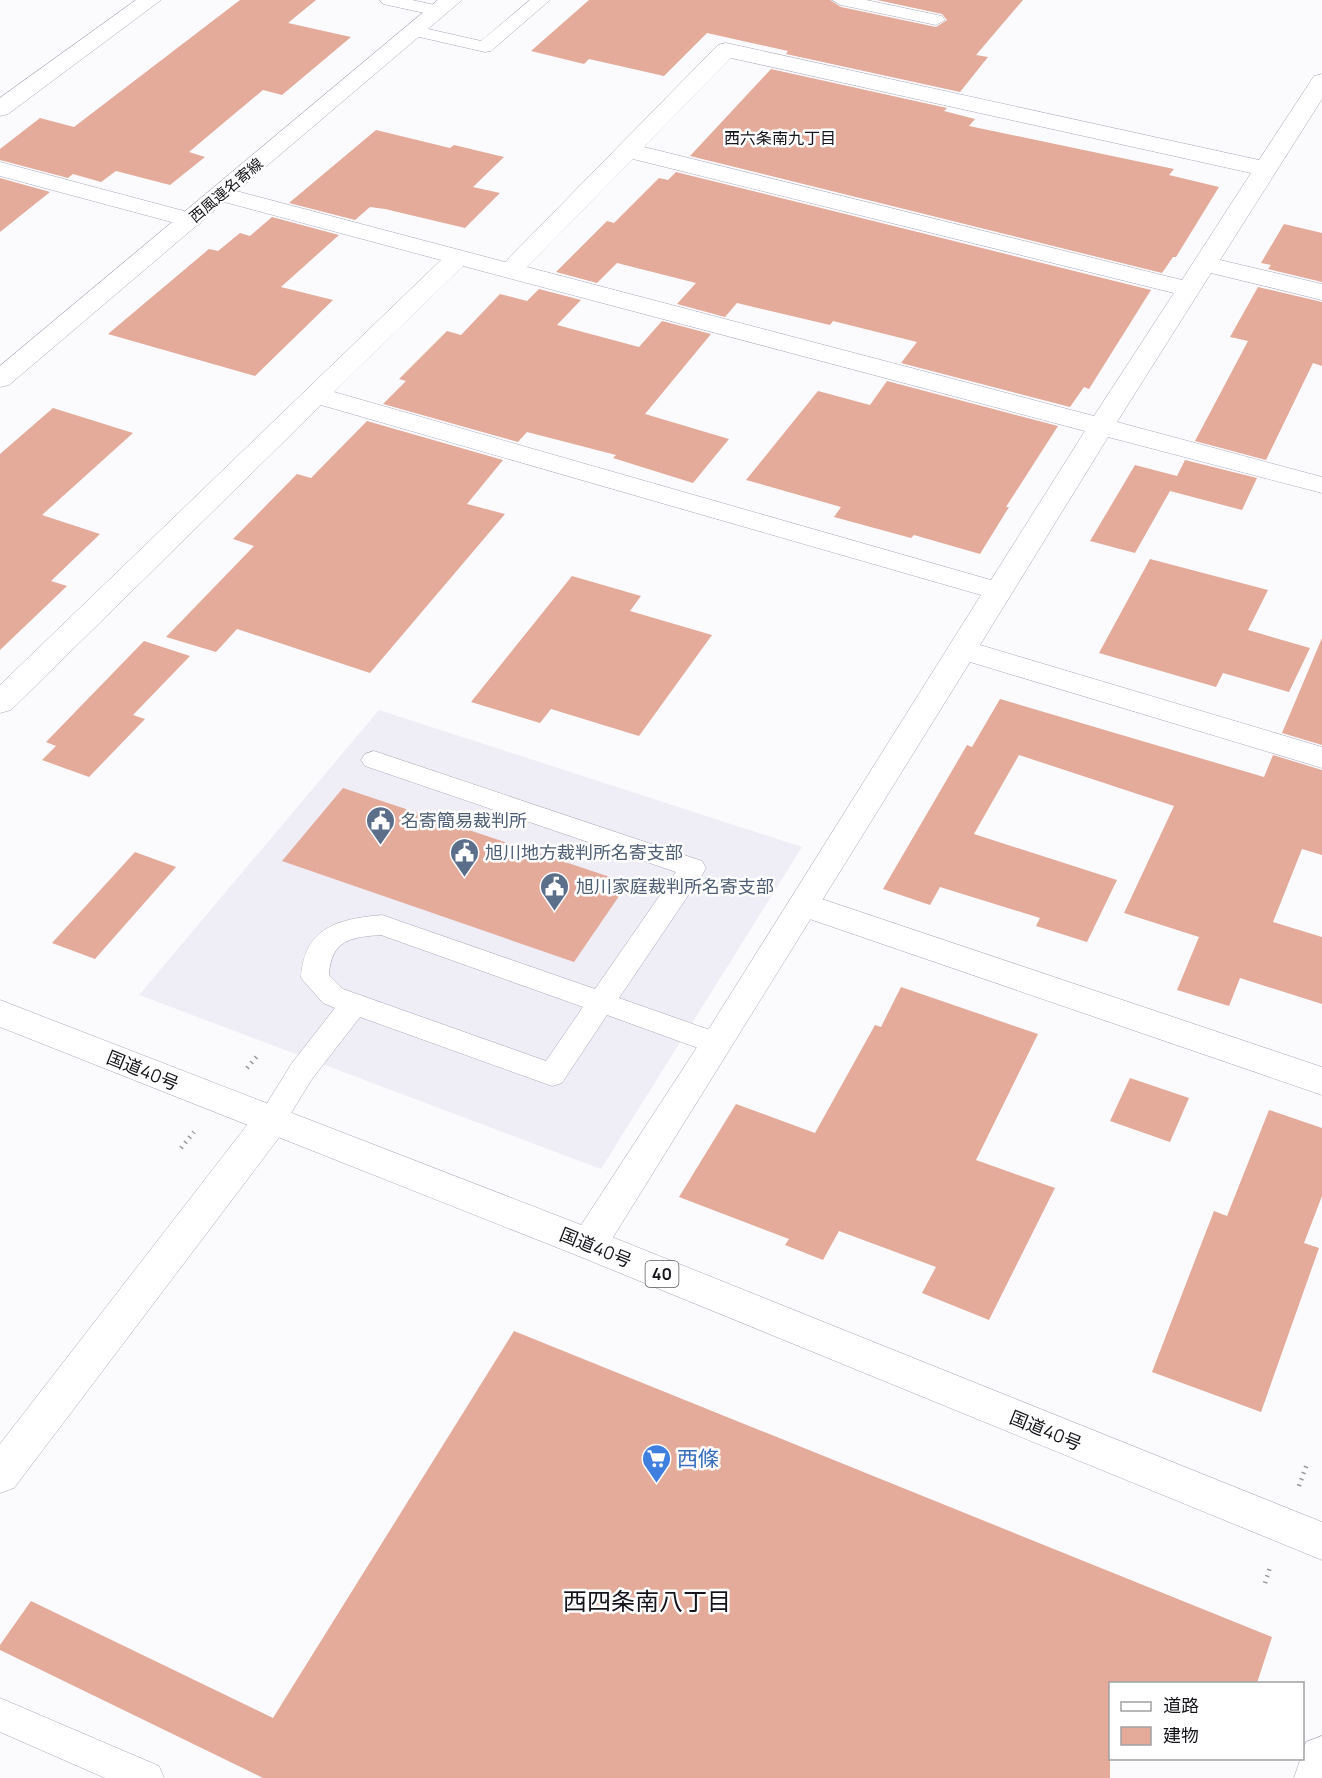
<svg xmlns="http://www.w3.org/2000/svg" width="1322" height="1778" font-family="Manrope,'Noto Sans JP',sans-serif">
<rect width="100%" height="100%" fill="#fbfbfe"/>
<!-- built -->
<path fill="#efedf6" d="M379 710 802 847 601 1169 139 995Z"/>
<!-- building -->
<g fill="#e4ab9b">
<path d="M240 0H316L288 23 351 37 282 95 263 90 189 152 205 157 170 185 116 171 101 182 73 174 68 178 0 160V149L40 118 74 127Z"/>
<path d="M589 0H830L841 7 936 27 947 20 942 14 877 0H1023L976 55 988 57 960 92 786 54 788 51 707 33 664 76 589 59 584 64 531 51Z"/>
<path d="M771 69 947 108 944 111 975 119 969 126 1174 169 1169 175 1219 187 1176 257H1173L1162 273 690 156Z"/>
<path d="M376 130 450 148 454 145 504 157 473 187 500 193 465 228 385 209 370 207 355 220 289 203Z"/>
<path d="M676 172 1151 290 1089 389 1084 387 1070 407 901 363 917 342 833 321 830 325 737 303 725 317 677 304 696 283 617 263 597 283 556 272 607 221 614 223 659 178 668 180Z"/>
<path d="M0 178 50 192 0 232Z"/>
<path d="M272 217 339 235 281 287 333 300 255 376 108 334 209 249 218 251 240 233 250 236Z"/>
<path d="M1284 224 1322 233V282L1268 269 1271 265 1261 263Z"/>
<path d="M1258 287 1322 302V366L1313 363 1266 460 1195 441 1248 341 1230 337Z"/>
<path d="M539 289 581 300 557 325 639 347 662 321 711 334 645 414 729 439 693 483 613 458 616 455 527 432 518 442 383 404 406 381 399 379 447 331 461 335 500 294 527 301Z"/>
<path d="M887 381 1058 426 1006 507H1009L980 554 914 535 911 538 834 517 841 507 746 480 818 391 870 405Z"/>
<path d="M53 408 133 433 42 515 100 534 51 581 67 586 0 650V454Z"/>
<path d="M367 421 503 460 467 504 505 514 370 673 237 629 216 652 166 637 254 546 233 539 297 474 311 478Z"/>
<path d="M1185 460 1257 478 1242 510 1170 491 1135 553 1090 541 1135 465 1177 476Z"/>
<path d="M1150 559 1268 590 1248 630 1310 648 1289 692 1223 673 1216 687 1099 653Z"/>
<path d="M572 576 641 596 630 611 712 635 639 736 551 709 540 723 471 702Z"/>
<path d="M1322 638V745L1282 733Z"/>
<path d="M144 641 190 656 133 715 145 719 89 777 42 760 56 746 46 742Z"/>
<path d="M1000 699 1264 777 1273 755 1322 770V855L1302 849 1273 922 1322 937V1004L1240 978 1229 1006 1177 990 1199 937 1124 913 1174 806 1019 755 974 834 1117 880 1087 942 1036 926 1040 918 940 887 930 905 883 889 967 745 972 747Z"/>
<path d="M343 788 628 883 574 962 282 861Z"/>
<path d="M135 852 176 867 95 959 52 943Z"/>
<path d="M901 987 1038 1034 976 1160 1055 1188 989 1320 922 1293 936 1267 839 1231 823 1260 785 1245 789 1239 679 1197 736 1104 815 1133 875 1025 881 1027Z"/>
<path d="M1130 1078 1189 1098 1170 1142 1110 1121Z"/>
<path d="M1269 1110 1322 1128V1196L1304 1243 1319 1248 1261 1412 1152 1372 1214 1211 1227 1216Z"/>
<path d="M514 1331 1272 1637 1257 1683H1110V1778H263L0 1650V1645L31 1601 273 1718Z"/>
</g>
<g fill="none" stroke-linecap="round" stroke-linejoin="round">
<defs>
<g id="lane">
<path d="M380 0H412L444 7 447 11 438 16 383 4Z"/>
<path d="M530 0H550L491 51 485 52 415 36 406 31 415 26 481 41Z"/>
<path d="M832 0H866L942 16 945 20 936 25 841 5Z"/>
<path d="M374 751 702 861 706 868 702 875 619 998 727 1036 731 1044 727 1052 717 1055 607 1015 562 1083 552 1086 360 1017 312 1079 281 1129 271 1132 261 1129 256 1121 261 1113 292 1063 335 1008 323 1003 301 978C304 927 338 919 382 915L595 989 676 872 365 766 361 760 365 754ZM381 935 583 1007 546 1061 343 989 329 975C331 940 351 937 381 935Z"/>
<path d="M0 1698 159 1766 164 1778H105L0 1732Z"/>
</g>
<g id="street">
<path d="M136 0H161L8 114 0 116V98Z"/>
<path d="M726 43 1259 160 1314 76 1322 74V99L1220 260 1322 284V300L1211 273 1117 422 1322 477V493L1108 437 980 645 1322 747V768L970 662 602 1255 589 1259 576 1255 570 1244 576 1233 705 1035 981 595 321 405 11 710 0 713V685L441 260 213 199 209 194 213 189 221 187 505 262 718 45ZM731 58 1251 173 1182 280 644 147ZM633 159 1174 293 1094 416 527 267ZM463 266 1085 431 991 580 334 392Z"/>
<path d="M0 162 199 215 202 220 199 225 190 227 0 176Z"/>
<path d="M271 1107 284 1111 289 1121 284 1131 14 1488 0 1493V1444L258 1111Z"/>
</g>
<g id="secondary">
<path d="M438 0H462L9 385 0 387V366Z"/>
<path d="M804 893 1322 1067V1095L792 913 787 905 792 897Z"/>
<path d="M1322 1736V1778H1294L1306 1742Z"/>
</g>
<path id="highway" d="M0 1000 602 1233 1322 1522V1560L576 1255 0 1027Z"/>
</defs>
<!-- lane casing -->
<use href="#lane" stroke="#a9a7b8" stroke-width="1"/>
<!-- street casing -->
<use href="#street" stroke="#a9a7b8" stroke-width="1"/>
<!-- secondary casing -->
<use href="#secondary" stroke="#a9a7b8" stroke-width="1"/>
<!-- highway casing -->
<use href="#highway" stroke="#a9a7b8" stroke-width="1"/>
<!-- path -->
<g stroke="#98989c" stroke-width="4.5" stroke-dasharray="1.5 5" stroke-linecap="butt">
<path d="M247 1068 258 1055"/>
<path d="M181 1148 194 1132"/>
<path d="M1299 1486 1307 1464"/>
<path d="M1265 1583 1270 1567"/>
</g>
<!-- lane -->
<use href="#lane" fill="#fff" fill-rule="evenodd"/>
<!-- street -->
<use href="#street" fill="#fff" fill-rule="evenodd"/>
<!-- secondary -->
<use href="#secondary" fill="#fff" fill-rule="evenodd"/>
<!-- highway -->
<use href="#highway" fill="#fff" fill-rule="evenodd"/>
</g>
<!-- icons -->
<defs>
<symbol id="civic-pin" viewBox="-11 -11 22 30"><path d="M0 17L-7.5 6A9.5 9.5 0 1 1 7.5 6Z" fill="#5c6f8a" stroke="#fff"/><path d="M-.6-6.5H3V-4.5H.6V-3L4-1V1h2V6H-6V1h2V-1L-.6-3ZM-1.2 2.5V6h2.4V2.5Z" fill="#fff"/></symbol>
<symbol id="supermarket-pin" viewBox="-11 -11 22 30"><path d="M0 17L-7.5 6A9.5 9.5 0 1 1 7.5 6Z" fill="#3f7fe0" stroke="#fff"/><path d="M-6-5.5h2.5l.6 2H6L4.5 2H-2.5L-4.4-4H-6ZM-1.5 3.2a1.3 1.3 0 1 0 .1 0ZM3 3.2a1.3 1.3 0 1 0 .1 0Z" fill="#fff"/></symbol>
</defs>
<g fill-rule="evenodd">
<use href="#civic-pin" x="364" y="804" width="33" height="45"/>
<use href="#civic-pin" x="448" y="836" width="33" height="45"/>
<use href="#civic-pin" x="538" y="870" width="33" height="45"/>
<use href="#supermarket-pin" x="640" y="1442" width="33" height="45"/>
</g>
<g text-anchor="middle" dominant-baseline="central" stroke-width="5" stroke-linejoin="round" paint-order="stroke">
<!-- far-street labels -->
<g font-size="15" fill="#15141a" stroke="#fff">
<text transform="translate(226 190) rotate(-40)">西風連名寄線</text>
</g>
<!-- far-neighbourhood labels -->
<g font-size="16" fill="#15141a" stroke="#fff">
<text x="780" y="138">西六条南九丁目</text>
</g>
<!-- shield labels -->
<rect fill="#fff" stroke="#5b5a5f" stroke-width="1.5" x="645.5" y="1261" width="33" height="26" rx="4.5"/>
<g font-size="16" font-weight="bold" fill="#15141a">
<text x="662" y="1274">40</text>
</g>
<!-- service labels -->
<g font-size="18" fill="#4e5e75" stroke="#fff" text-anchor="start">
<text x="401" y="820">名寄簡易裁判所</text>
<text x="485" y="852">旭川地方裁判所名寄支部</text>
<text x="576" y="886">旭川家庭裁判所名寄支部</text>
</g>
<!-- street labels -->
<g font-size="18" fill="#15141a" stroke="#fff">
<text transform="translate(143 1070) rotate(22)">国道40号</text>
<text transform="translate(596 1247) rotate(22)">国道40号</text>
<text transform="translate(1046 1430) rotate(22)">国道40号</text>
</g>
<!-- near-shop labels -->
<g font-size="21" fill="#366cbe" stroke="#fff" text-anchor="start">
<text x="677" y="1458">西條</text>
</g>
<!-- near-neighbourhood labels -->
<g font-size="24" fill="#15141a" stroke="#fff">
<text x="647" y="1600">西四条南八丁目</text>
</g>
</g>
<!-- legend -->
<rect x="1109" y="1682" width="195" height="78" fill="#ffffff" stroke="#a1a1a3" stroke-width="1.5"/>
<rect x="1121" y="1702" width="30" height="9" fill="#ffffff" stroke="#a1a1a3" stroke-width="1.5"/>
<text x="1163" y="1712" font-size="18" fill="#15141a">道路</text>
<rect x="1121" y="1727" width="30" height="18" fill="#e4ab9b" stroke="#a1a1a3" stroke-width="1.5"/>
<text x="1163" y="1742" font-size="18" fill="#15141a">建物</text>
</svg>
